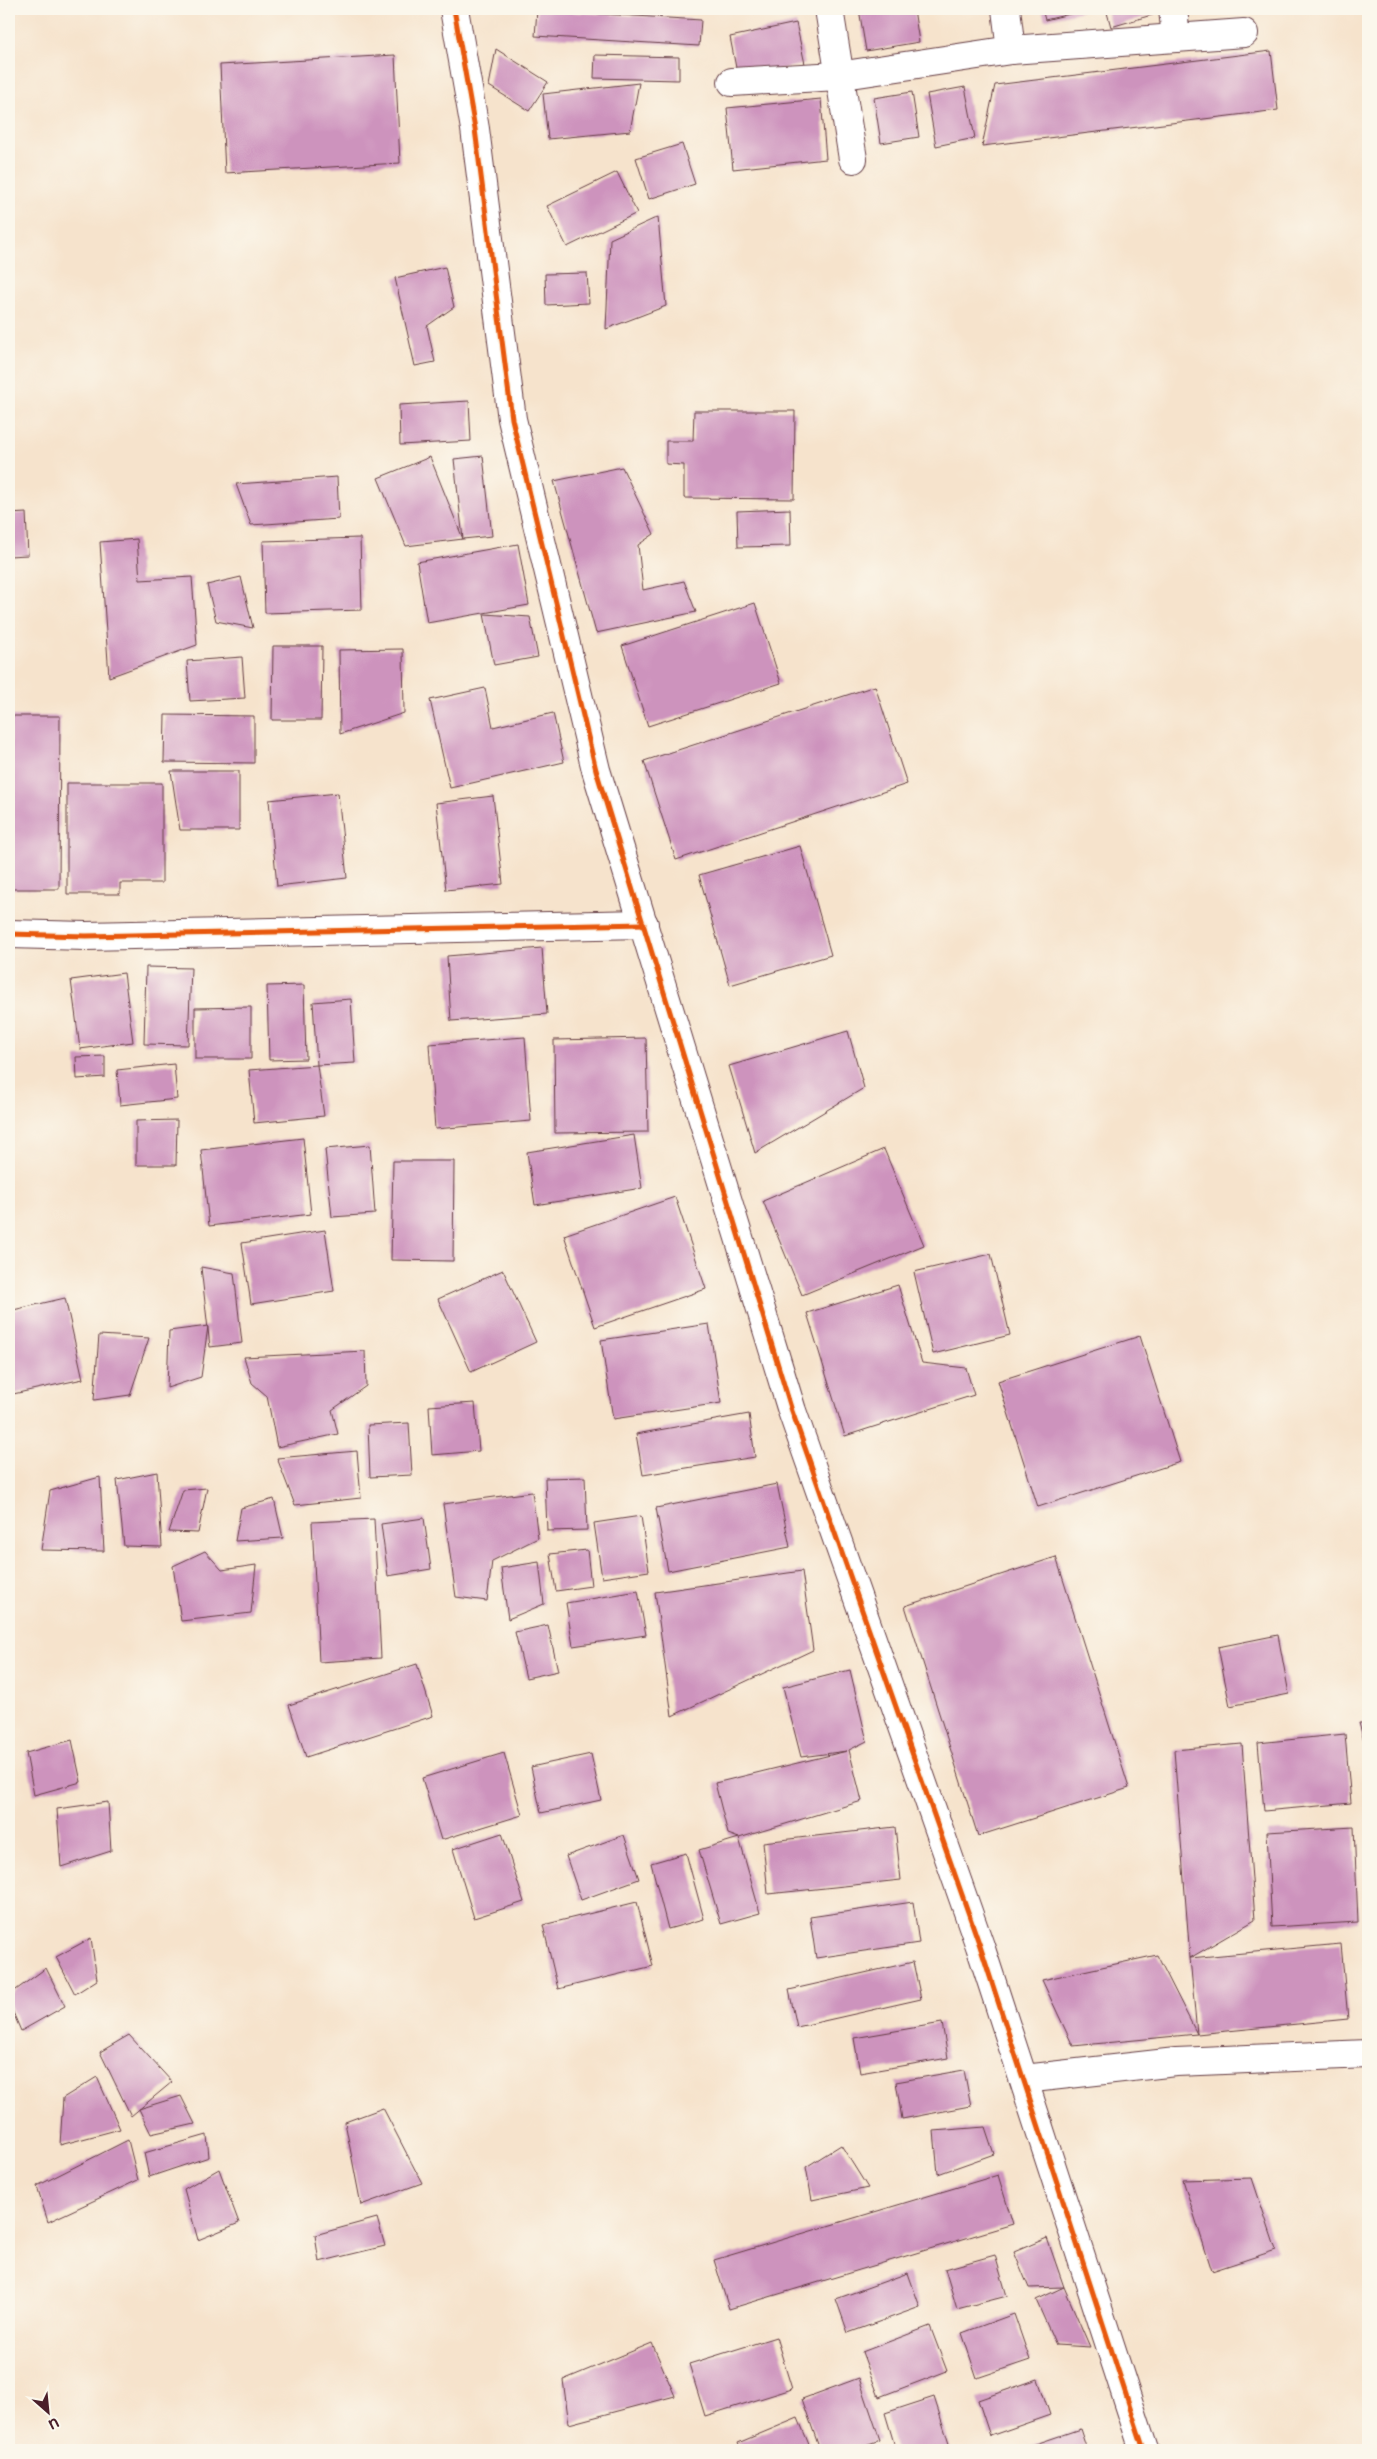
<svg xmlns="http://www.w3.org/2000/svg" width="1377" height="2459" font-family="Mali,sans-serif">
<rect width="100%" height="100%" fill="#fbf7ec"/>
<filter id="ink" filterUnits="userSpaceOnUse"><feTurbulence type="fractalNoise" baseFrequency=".02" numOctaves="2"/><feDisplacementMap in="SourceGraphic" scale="10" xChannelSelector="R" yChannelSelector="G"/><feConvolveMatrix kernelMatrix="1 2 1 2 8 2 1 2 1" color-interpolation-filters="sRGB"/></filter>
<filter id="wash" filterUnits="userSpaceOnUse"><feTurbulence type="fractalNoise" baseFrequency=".0096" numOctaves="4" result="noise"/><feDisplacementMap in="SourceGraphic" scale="20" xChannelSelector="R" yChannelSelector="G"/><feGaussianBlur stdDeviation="1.12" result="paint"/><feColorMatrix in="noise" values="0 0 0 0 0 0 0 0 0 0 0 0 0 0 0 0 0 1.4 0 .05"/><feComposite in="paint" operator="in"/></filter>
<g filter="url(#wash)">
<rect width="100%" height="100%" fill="#f6e3cc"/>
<g id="blocks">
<!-- building -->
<g fill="#cd93bd">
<path d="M767 9H795V10L768 15Z"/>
<path d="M859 9H914L919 42 866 51Z"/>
<path d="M1042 9H1082V11L1045 20Z"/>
<path d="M1106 9H1153L1155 14 1111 27Z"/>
<path d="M537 10 701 20 699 46 535 36Z"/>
<path d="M796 23 805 64 738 78 730 37Z"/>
<path d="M496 49 548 82 529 111 489 86Z"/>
<path d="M1271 51 1278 110 982 146 995 85Z"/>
<path d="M395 55 400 163 225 173 220 65Z"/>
<path d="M595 55 679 57V80L594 78Z"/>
<path d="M639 83 630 131 548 139 543 94Z"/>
<path d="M965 87 975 138 936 146 927 94Z"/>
<path d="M912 92 919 137 881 143 874 98Z"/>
<path d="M821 99 826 159 733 169 727 108Z"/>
<path d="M682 144 695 184 649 199 636 158Z"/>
<path d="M617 172 637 213 567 247 547 206Z"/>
<path d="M658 217 666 306 606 329 610 239Z"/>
<path d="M445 267 454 307 427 326 435 362 415 366 395 278Z"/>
<path d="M587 273 589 303 546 305 545 274Z"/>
<path d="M469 401 471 441 400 445 399 405Z"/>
<path d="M694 411H795L794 499 684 498V465L666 464V441H693Z"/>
<path d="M483 456 492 536 463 539 454 459Z"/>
<path d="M430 457 463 539 406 546 378 478Z"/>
<path d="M622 467 654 534 638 545 643 590 684 581 696 612 596 633 554 481Z"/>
<path d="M337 477 339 519 251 525 236 484Z"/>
<path d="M790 509 791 546 738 547 737 511Z"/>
<path d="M26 513 28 555 9 556V514Z"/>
<path d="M360 538 362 610 265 613 263 541Z"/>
<path d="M137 539 140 580 192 577 197 645 109 677 100 542Z"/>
<path d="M518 544 529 605 427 623 417 562Z"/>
<path d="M241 577 253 628 216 621 207 585Z"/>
<path d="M755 603 781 683 648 726 622 646Z"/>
<path d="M484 614 530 617 538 657 494 665Z"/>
<path d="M273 646H322L321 720H272Z"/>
<path d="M403 649 404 713 340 734 339 650Z"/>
<path d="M242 657 245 698 190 701 187 661Z"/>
<path d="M875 686 907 784 676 860 644 761Z"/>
<path d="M485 688 493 727 553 713 564 762 450 788 430 700Z"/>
<path d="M165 715 254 716V763L164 762Z"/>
<path d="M11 716H60L59 889H9Z"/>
<path d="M171 771H239V830H180Z"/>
<path d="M67 783H162V883H120V894H67Z"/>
<path d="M338 793 347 878 277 886 269 800Z"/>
<path d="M493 796 503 884 446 890 436 803Z"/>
<path d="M800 846 831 955 730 985 699 875Z"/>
<path d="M542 948 547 1014 451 1021 447 956Z"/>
<path d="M146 967 191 968 188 1045 144 1044Z"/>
<path d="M124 973 133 1042 80 1049 71 980Z"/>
<path d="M304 985 306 1059 269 1060 267 986Z"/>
<path d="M351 999 355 1063 317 1065 313 1002Z"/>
<path d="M251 1007V1059H195V1008Z"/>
<path d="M848 1031 864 1088 755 1153 729 1066Z"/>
<path d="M525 1037 531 1121 435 1129 429 1044Z"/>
<path d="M646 1038 648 1132 555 1133 554 1040Z"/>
<path d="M105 1056V1077L77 1079 76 1057Z"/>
<path d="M174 1064 177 1099 120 1105 117 1070Z"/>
<path d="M317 1065 324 1116 254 1123 249 1070Z"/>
<path d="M177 1120 176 1165H136V1121Z"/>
<path d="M634 1135 642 1188 535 1205 527 1152Z"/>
<path d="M303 1138 311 1214 209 1226 201 1150Z"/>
<path d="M370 1145 375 1214 332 1217 325 1149Z"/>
<path d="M884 1149 924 1245 802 1295 763 1201Z"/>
<path d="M393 1161H454L453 1261 391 1260Z"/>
<path d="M675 1197 706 1289 595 1327 564 1235Z"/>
<path d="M325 1230 334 1291 251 1304 242 1243Z"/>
<path d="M991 1254 1010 1335 933 1354 914 1272Z"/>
<path d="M201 1267 234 1273 242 1343 210 1347Z"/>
<path d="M503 1270 536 1342 471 1372 438 1299Z"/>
<path d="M898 1285 922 1363 966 1368 974 1395 845 1436 807 1313Z"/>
<path d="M65 1298 83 1379 13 1394 9 1374V1311Z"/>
<path d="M709 1324 721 1403 613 1419 601 1340Z"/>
<path d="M208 1326 201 1377 167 1388 169 1331Z"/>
<path d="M99 1335 149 1338 130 1395 94 1400Z"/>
<path d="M1140 1336 1180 1462 1038 1507 998 1381Z"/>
<path d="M365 1351 366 1386 332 1410 338 1434 277 1447 267 1396 252 1383 244 1357Z"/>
<path d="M475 1403 479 1451 432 1455 429 1406Z"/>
<path d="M749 1414 755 1457 643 1475 636 1434Z"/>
<path d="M409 1423 412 1475 370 1477 368 1425Z"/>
<path d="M357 1451 361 1498 295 1505 277 1458Z"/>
<path d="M157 1472 162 1547 124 1546 117 1480Z"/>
<path d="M100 1477 104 1551 41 1550 50 1491Z"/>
<path d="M585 1477 587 1530 547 1531 545 1478Z"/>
<path d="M777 1484 790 1547 668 1571 656 1508Z"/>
<path d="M207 1488 198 1533 169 1532 183 1490Z"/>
<path d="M532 1492 538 1538 492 1561 487 1601 456 1597 443 1504Z"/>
<path d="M274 1499 283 1538 235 1541 241 1508Z"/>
<path d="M641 1516 649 1571 602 1578 594 1523Z"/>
<path d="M424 1518 431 1569 388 1576 381 1524Z"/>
<path d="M374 1519 381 1658 319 1662 312 1522Z"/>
<path d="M587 1550 591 1586 556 1591 550 1554Z"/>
<path d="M205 1551 222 1570 256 1565 251 1613 181 1621 173 1566Z"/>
<path d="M1056 1557 1129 1788 978 1836 905 1606Z"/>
<path d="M539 1562 544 1604 508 1619 501 1568Z"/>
<path d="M802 1571 813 1650 672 1716 655 1592Z"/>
<path d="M638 1591 646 1635 573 1646 566 1603Z"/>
<path d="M548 1625 558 1671 526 1678 515 1632Z"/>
<path d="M1278 1635 1289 1694 1230 1706 1218 1647Z"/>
<path d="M417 1664 433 1716 306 1757 289 1705Z"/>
<path d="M850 1670 867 1741 849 1750 862 1801 739 1838 760 1913 721 1924 699 1850 739 1838 728 1834 715 1783 847 1751 801 1757 783 1687Z"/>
<path d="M1359 1723H1368V1755Z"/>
<path d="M1345 1734 1351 1803 1264 1811 1258 1743Z"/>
<path d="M72 1740 81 1782 34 1795 26 1753Z"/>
<path d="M1242 1744 1255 1920 1190 1958 1174 1750Z"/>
<path d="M504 1753 522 1815 441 1840 422 1778Z"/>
<path d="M591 1754 601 1800 541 1813 531 1767Z"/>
<path d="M108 1802 111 1851 61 1867 57 1809Z"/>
<path d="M895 1827 901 1880 768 1894 763 1842Z"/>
<path d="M1354 1827 1358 1922 1272 1927 1267 1832Z"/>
<path d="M502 1833 524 1902 474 1918 453 1849Z"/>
<path d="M624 1835 639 1879 581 1900 566 1856Z"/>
<path d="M686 1853 704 1919 668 1929 651 1863Z"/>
<path d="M637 1902 653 1966 558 1989 543 1925Z"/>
<path d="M913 1902 919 1943 816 1958 810 1917Z"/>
<path d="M91 1938 97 1980 75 1994 56 1957Z"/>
<path d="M1341 1944 1348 2019 1197 2034 1190 1958Z"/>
<path d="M1157 1955 1197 2034 1073 2046 1042 1980Z"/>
<path d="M913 1962 921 1999 797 2027 789 1990Z"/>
<path d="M46 1968 65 2006 21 2031 9 2003V1995Z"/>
<path d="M942 2023 948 2058 860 2073 854 2038Z"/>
<path d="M129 2035 172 2082 131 2116 100 2052Z"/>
<path d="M964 2070 971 2106 902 2119 896 2082Z"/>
<path d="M97 2077 120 2129 60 2145 63 2098Z"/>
<path d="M181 2096 195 2124 151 2134 139 2109Z"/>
<path d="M383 2108 422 2183 361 2205 345 2122Z"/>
<path d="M985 2127 994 2154 938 2174 934 2131Z"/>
<path d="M207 2135 209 2157 149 2177 144 2153Z"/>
<path d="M128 2140 138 2180 48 2222 37 2186Z"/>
<path d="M841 2145 868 2188 812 2200 806 2167Z"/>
<path d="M219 2169 239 2223 198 2240 184 2189Z"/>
<path d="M998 2175 1013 2224 729 2309 714 2260Z"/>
<path d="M1252 2178 1276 2250 1212 2271 1183 2180Z"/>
<path d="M377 2218 385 2246 319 2262 315 2235Z"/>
<path d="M1047 2238 1064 2287 1029 2288 1014 2252Z"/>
<path d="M995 2255 1007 2296 957 2309 945 2269Z"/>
<path d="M908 2273 920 2307 848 2333 836 2299Z"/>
<path d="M1064 2287 1090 2347 1056 2345 1036 2300Z"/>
<path d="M1014 2314 1030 2360 977 2378 962 2333Z"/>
<path d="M930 2326 947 2371 879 2397 862 2352Z"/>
<path d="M776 2337 792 2389 705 2416 689 2364Z"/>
<path d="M652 2343 675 2396 569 2424 563 2380Z"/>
<path d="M859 2378 880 2440 851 2450H820L802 2399Z"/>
<path d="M1038 2379 1050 2415 990 2436 978 2400Z"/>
<path d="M934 2397 951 2450H896L885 2413Z"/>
<path d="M798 2418 810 2447 802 2450H741L738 2443Z"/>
<path d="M1080 2429 1087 2450H1018Z"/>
</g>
</g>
</g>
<g filter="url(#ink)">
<use href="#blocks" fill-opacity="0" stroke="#643c43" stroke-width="1"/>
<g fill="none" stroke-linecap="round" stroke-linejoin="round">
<defs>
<g id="street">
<path d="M829 9 853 159"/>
<path d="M1006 9 1011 50"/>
<path d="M1173 9 1176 38"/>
<path d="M732 82 838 76 1011 50 1244 33"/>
<path d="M9 934 86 936 644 924"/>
<path d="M1024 2079 1176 2062 1368 2054"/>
</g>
<path id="secondary" d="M454 9 475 129 512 419 596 770 792 1411 980 1946 1144 2450"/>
</defs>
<!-- street casing -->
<use href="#street" stroke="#643c43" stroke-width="30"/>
<!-- secondary casing -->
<use href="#secondary" stroke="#643c43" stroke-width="30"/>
<!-- street -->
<use href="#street" stroke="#fff" stroke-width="28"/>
<!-- secondary -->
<use href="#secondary" stroke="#fff" stroke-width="28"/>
<defs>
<g id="cycleway">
<path d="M454 9 475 129 512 419 596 770 792 1411 980 1946 1144 2450"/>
<path d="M9 934 86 936 644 924"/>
</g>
</defs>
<!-- cycleway casing -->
<use href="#cycleway" stroke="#fbf7ec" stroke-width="8"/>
<!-- cycleway -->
<use href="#cycleway" stroke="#e8590c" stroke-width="5"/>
</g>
</g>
<!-- margin -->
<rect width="1377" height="2459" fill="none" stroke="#fbf7ec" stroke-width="30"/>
<!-- north arrow -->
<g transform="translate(48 2412) rotate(153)" stroke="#fbf7ec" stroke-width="4" paint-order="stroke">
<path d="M0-4L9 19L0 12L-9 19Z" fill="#4a1f2b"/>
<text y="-8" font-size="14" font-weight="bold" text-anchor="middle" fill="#4a1f2b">U</text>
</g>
</svg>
